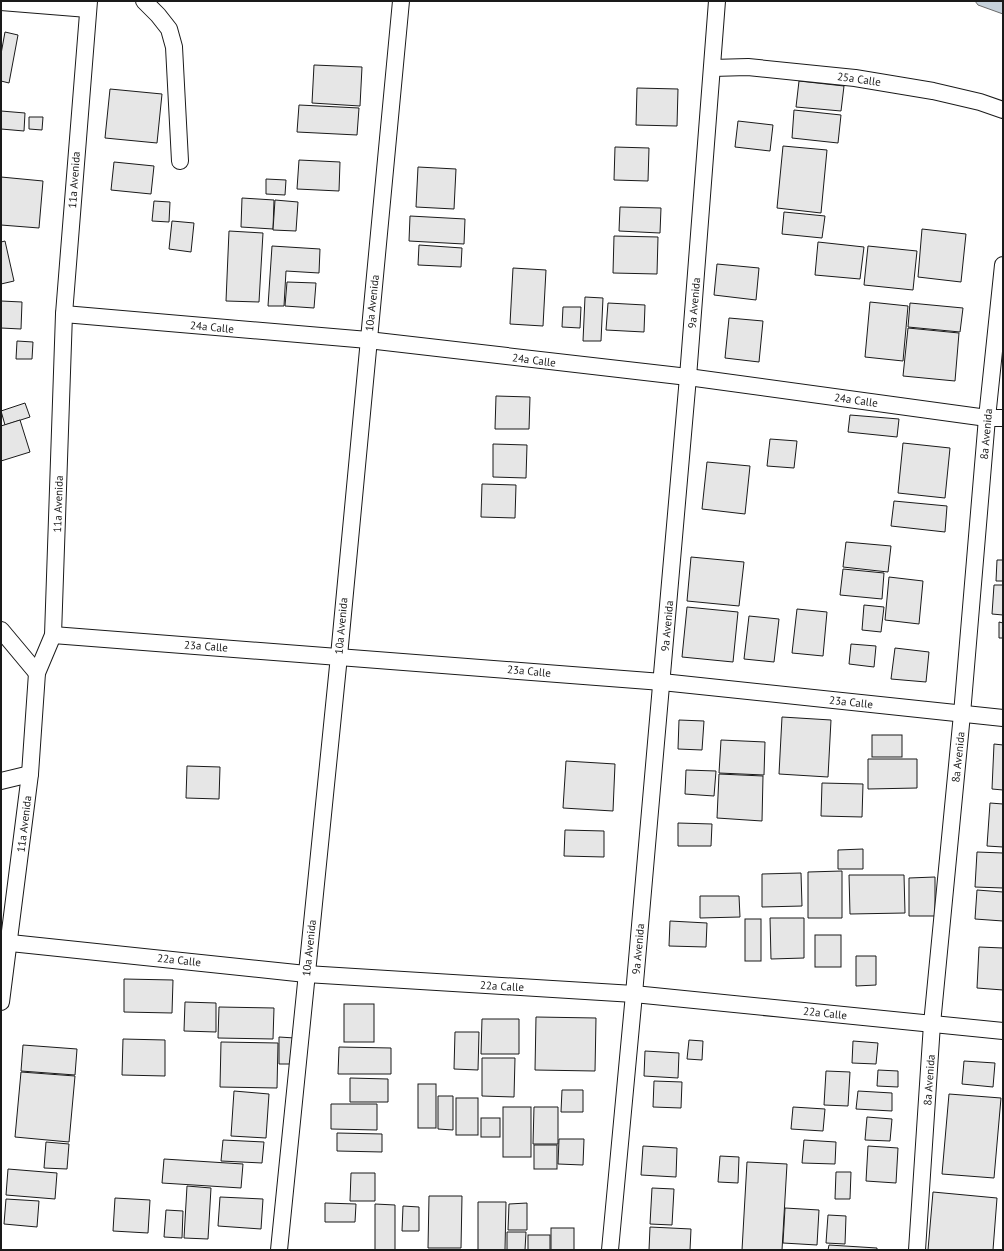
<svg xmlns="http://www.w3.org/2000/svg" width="1004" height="1251" font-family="'PT Sans',sans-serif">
<rect width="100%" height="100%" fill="#fff"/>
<!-- water -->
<path fill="#c6d2dc" stroke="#6a6a6a" d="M975 1H1003V14L978 5Z"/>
<!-- building -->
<g fill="#e6e6e6" stroke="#1a1a1a">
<path d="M5 32 18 35 9 83 1 81V54Z"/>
<path d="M314 65 362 67 360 106 312 103Z"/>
<path d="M799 81 844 86 841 111 796 107Z"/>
<path d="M637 88 678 89 677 126 636 125Z"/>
<path d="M110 89 162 94 157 143 105 138Z"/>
<path d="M299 105 359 108 357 135 297 132Z"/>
<path d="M794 110 841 115 838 143 792 138Z"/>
<path d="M1 111 25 113 24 131 1 129Z"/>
<path d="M29 117H43L42 130 29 129Z"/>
<path d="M738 121 773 125 770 151 735 147Z"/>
<path d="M783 146 827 150 821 213 777 208Z"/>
<path d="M615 147 649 148 648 181 614 180Z"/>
<path d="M299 160 340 162 339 191 297 189Z"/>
<path d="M114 162 154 166 151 194 111 190Z"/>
<path d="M418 167 456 169 454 209 416 207Z"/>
<path d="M1 177 43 181 39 228 1 225Z"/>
<path d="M266 179 286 180 285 195 266 194Z"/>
<path d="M242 198 274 200 273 229 241 227Z"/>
<path d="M275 200 298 202 296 231 273 230Z"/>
<path d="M154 201 170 202 169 222 152 221Z"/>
<path d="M620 207 661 208 660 233 619 231Z"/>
<path d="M784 212 825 216 822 238 782 234Z"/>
<path d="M410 216 465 219 464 244 409 241Z"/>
<path d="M172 221 194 223 191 252 169 249Z"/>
<path d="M922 229 966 234 961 282 918 277Z"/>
<path d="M229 231 263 233 259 302 226 301Z"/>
<path d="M614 236 658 237 657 274 613 273Z"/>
<path d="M5 241 14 281 1 284V242Z"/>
<path d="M818 242 864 247 860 279 815 275Z"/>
<path d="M419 245 462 248 461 267 418 265Z"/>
<path d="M272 246 320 249 319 273 286 271 284 306H268Z"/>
<path d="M868 246 917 251 913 290 864 285Z"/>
<path d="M717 264 759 268 756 300 714 295Z"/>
<path d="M513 268 546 270 543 326 510 324Z"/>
<path d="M287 282 316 283 314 308 285 306Z"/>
<path d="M585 297 603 298 601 341H583Z"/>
<path d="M1 301 22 302 21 329 1 328Z"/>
<path d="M870 302 908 306 903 361 865 357Z"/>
<path d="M608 303 645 305 644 332 606 330Z"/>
<path d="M910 303 963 308 960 332 908 327Z"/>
<path d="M563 307H581L580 328 562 327Z"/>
<path d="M729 318 763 321 759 362 725 358Z"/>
<path d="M908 328 959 333 955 381 903 376Z"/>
<path d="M17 341 33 342 32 359H16Z"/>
<path d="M496 396 530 397 529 429H495Z"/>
<path d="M25 403 30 417 5 425 1 411Z"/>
<path d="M850 415 899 419 897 437 848 432Z"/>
<path d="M20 420 30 452 1 461V426Z"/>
<path d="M770 439 797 441 794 468 767 466Z"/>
<path d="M903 443 950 448 945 498 898 493Z"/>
<path d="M493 444 527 445 526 478 493 477Z"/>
<path d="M707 462 750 466 745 514 702 509Z"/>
<path d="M482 484 516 485 515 518 481 517Z"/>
<path d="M894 501 947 506 945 532 891 526Z"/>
<path d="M846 542 891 546 888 572 843 567Z"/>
<path d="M691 557 744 562 739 606 687 601Z"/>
<path d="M997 560H1003V581H996Z"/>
<path d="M843 569 884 573 882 599 840 595Z"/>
<path d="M889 577 923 581 919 624 885 620Z"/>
<path d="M994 585H1003V615L992 614Z"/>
<path d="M864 605 884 607 881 632 862 630Z"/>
<path d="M687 607 738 612 733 662 682 657Z"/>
<path d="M797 609 827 612 823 656 792 653Z"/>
<path d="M749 616 779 619 774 662 744 659Z"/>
<path d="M999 622 1003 623V638H999Z"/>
<path d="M851 644 876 646 874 667 849 664Z"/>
<path d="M895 648 929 652 926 682 891 679Z"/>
<path d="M782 717 831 720 828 777 779 774Z"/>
<path d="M679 720 704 721 702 750 678 749Z"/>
<rect x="872" y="735" width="30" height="22"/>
<path d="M721 740 765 742 764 775 719 773Z"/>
<path d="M994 744 1003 745V790L992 789Z"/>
<path d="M868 759H917V788L868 789Z"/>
<path d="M566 761 615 764 613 811 563 808Z"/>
<path d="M187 766 220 767 219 799 186 798Z"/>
<path d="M686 770 716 771 714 796 685 794Z"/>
<path d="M719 774 763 776 762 821 717 818Z"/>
<path d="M822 783 863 784 862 817 821 816Z"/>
<path d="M990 803 1003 804V847L987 846Z"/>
<path d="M678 823 712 824 711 846H678Z"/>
<path d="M565 830 604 831V857L564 856Z"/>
<path d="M863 849V869H838V850Z"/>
<path d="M977 852 1003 853V888L975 887Z"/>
<path d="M842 871V918H808V872Z"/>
<path d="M801 873 802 906 762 907V874Z"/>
<path d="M849 875H904L905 913 850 914Z"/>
<path d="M935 877V916H909V878Z"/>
<path d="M977 890 1003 892V921L975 919Z"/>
<path d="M700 896H739L740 917 700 918Z"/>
<path d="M770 918H804V958L771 959Z"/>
<rect x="745" y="919" width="16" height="42"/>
<path d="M670 921 707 923 706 947 669 946Z"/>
<rect x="815" y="935" width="26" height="32"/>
<path d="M979 947 1003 948V990L977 988Z"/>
<path d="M856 956H876V985L856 986Z"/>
<path d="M124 979 173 980 172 1013 124 1012Z"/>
<path d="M185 1002 216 1003V1032L184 1031Z"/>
<rect x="344" y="1004" width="30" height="38"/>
<path d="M219 1007 274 1008 273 1039 218 1038Z"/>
<path d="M536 1017 596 1018 595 1071 535 1070Z"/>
<path d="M482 1019H519V1054H481Z"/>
<path d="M455 1032H479L478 1070 454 1069Z"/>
<path d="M279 1037 295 1038V1064H279Z"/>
<path d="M123 1039 165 1040V1076L122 1075Z"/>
<path d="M689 1040 703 1041 702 1060 687 1059Z"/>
<path d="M853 1041 878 1043 876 1064 852 1063Z"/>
<path d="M221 1042 278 1043 277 1088 220 1087Z"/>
<path d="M23 1045 77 1049 75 1075 21 1071Z"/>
<path d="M339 1047 391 1048V1074H338Z"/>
<path d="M645 1051 679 1053 678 1078 644 1076Z"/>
<path d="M482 1058H515L514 1097 482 1096Z"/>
<path d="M964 1061 995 1063 993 1087 962 1084Z"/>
<path d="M878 1070 898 1071V1087L877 1086Z"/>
<path d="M826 1071 850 1072 848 1106 824 1105Z"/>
<path d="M21 1072 75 1076 69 1142 15 1137Z"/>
<path d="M350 1078 388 1079V1102H350Z"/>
<path d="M654 1081 682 1082 681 1108 653 1107Z"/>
<rect x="418" y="1084" width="18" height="44"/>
<path d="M562 1090H583V1112H561Z"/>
<path d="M234 1091 269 1094 266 1138 231 1136Z"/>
<path d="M858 1091 892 1093V1111L856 1109Z"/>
<path d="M949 1094 1001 1098 994 1178 942 1174Z"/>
<path d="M438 1096H453V1130L438 1129Z"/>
<rect x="456" y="1098" width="22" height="37"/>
<path d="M331 1104H377V1130L331 1129Z"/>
<rect x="503" y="1107" width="28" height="50"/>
<path d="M534 1107H558V1144H533Z"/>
<path d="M793 1107 825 1109 823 1131 791 1129Z"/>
<path d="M867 1117 892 1119 890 1141 865 1140Z"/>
<rect x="481" y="1118" width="19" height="19"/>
<path d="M337 1133 382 1134V1152L337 1151Z"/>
<path d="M559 1139H584L583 1165 558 1164Z"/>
<path d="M223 1140 264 1142 262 1163 221 1161Z"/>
<path d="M804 1140 836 1142 835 1164 802 1163Z"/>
<path d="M46 1142 69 1144 67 1169 44 1168Z"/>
<rect x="534" y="1145" width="23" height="24"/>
<path d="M643 1146 677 1148 676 1177 641 1175Z"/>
<path d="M868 1146 898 1148 896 1183 866 1181Z"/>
<path d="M720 1156 739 1157 738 1183 718 1182Z"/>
<path d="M164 1159 243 1164 241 1188 162 1183Z"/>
<path d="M747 1162 787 1164 782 1250H742Z"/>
<path d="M8 1169 57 1173 55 1199 6 1195Z"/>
<path d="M836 1172H851L850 1199H835Z"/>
<path d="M351 1173H375V1201H350Z"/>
<path d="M187 1186 211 1188 208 1239 184 1238Z"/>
<path d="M652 1188 674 1189 672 1225 650 1224Z"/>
<path d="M933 1192 997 1198 993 1250H928Z"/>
<path d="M429 1196H462L461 1248H428Z"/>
<path d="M220 1197 263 1199 261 1229 218 1226Z"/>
<path d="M115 1198 150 1200 148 1233 113 1231Z"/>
<path d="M6 1199 39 1201 37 1227 4 1224Z"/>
<path d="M478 1202H506L505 1250H478Z"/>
<path d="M325 1203 356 1204 355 1222H325Z"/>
<path d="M527 1203V1230H508L509 1204Z"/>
<path d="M375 1204 395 1205V1250H375Z"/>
<path d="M403 1206 419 1207V1231H402Z"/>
<path d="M785 1208 819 1210 817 1245 783 1243Z"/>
<path d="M166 1210 183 1211 182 1238 164 1237Z"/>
<path d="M828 1215 846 1216 845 1244 826 1243Z"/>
<path d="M650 1227 691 1229 690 1250H649Z"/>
<rect x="551" y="1228" width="23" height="22"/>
<path d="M507 1232H526L525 1250H507Z"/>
<rect x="528" y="1235" width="22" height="15"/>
<path d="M829 1245 877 1248V1250H828Z"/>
</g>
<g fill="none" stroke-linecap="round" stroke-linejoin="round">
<defs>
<g id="minor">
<path d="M144 1 158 15 169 29 174 47 180 161"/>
<path d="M1 2 88 9"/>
<path d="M712 68 748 67 855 78 933 91 980 102 1003 110"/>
<path d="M64 314 368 340 688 377 987 418H1003"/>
<path d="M1 630 37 673"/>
<path d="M53 635 662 682 1003 718"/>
<path d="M1 781 30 774"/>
<path d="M1 942 306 974 634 994 1003 1031"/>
<path d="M1 1002 30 774 37 673 53 635 64 314 89 1"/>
<path d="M279 1250 339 656 401 1"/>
<path d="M610 1250 634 994 688 377 717 1"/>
<path d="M917 1250 932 1024 962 714 987 418 1003 265"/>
</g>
</defs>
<!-- minor casing -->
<use href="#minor" stroke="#1a1a1a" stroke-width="18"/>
<!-- minor -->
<use href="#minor" stroke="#fff" stroke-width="16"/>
</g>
<g text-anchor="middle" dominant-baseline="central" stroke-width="3" stroke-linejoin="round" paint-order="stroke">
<!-- street labels -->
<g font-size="11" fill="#1a1a1a" stroke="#fff">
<text transform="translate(859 79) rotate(8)">25a Calle</text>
<text transform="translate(74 180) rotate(-86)">11a Avenida</text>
<text transform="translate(372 303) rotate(-84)">10a Avenida</text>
<text transform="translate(694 303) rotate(-85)">9a Avenida</text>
<text transform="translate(212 327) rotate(5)">24a Calle</text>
<text transform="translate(534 360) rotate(7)">24a Calle</text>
<text transform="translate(856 400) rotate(8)">24a Calle</text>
<text transform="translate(986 434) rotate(-85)">8a Avenida</text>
<text transform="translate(58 504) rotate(-88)">11a Avenida</text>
<text transform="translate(341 626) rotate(-85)">10a Avenida</text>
<text transform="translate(667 626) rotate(-85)">9a Avenida</text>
<text transform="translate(206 646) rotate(4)">23a Calle</text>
<text transform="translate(529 671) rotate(5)">23a Calle</text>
<text transform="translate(851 702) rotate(6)">23a Calle</text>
<text transform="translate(958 757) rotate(-84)">8a Avenida</text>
<text transform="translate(24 824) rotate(-83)">11a Avenida</text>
<text transform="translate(309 948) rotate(-84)">10a Avenida</text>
<text transform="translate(638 949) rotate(-85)">9a Avenida</text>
<text transform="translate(179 960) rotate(6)">22a Calle</text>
<text transform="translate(502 986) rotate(3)">22a Calle</text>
<text transform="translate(825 1013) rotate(6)">22a Calle</text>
<text transform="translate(929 1080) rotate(-86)">8a Avenida</text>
</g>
</g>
<!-- border -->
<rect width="1004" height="1251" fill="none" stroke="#1a1a1a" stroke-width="4"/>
</svg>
